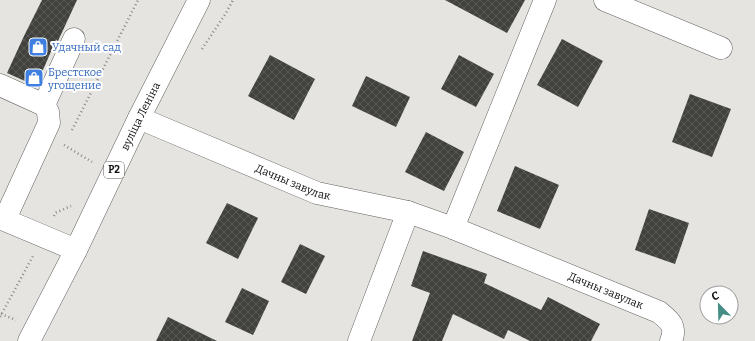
<svg xmlns="http://www.w3.org/2000/svg" width="755" height="341" font-family="Bitter,serif">
<defs>
<pattern id="building-cross-hatch" width="8" height="8" patternUnits="userSpaceOnUse"><rect width="8" height="8" fill="#41413e"/><path d="M0 0l8 8M0 8l8-8" fill="none" stroke="#595956"/></pattern>
</defs>
<rect width="100%" height="100%" fill="#e5e4e1"/>
<!-- building -->
<g fill="url(#building-cross-hatch)">
<path d="M42 0H77L58 41 56 40 36 86 7 73 24 36Z"/>
<path d="M445 0H525L507 33Z"/>
<path d="M562 39 603 61 578 107 537 85Z"/>
<path d="M270 55 315 79 294 120 248 96Z"/>
<path d="M459 55 494 74 476 107 441 89Z"/>
<path d="M366 76 410 97 396 127 352 106Z"/>
<path d="M690 94 731 109 712 157 672 142Z"/>
<path d="M426 132 464 152 444 191 405 172Z"/>
<path d="M515 166 559 185 540 229 497 211Z"/>
<path d="M227 203 258 218 238 259 206 243Z"/>
<path d="M649 209 689 223 675 264 635 250Z"/>
<path d="M300 244 325 256 306 294 281 282Z"/>
<path d="M423 251 487 274 484 283 541 310 548 297 600 324 591 341H530L508 330 504 339 453 314 442 341H412L430 293 411 286Z"/>
<path d="M242 288 269 301 253 335 225 322Z"/>
<path d="M168 317 217 341H156Z"/>
</g>
<g fill="none" stroke-linecap="round" stroke-linejoin="round">
<defs>
<g id="minor">
<path d="M605 0 721 48"/>
<path d="M0 85 44 105 48 112 49 123 5 219"/>
<path d="M44 105 74 39"/>
<path id="s1" d="M139 118 317 193 408 212 453 228 659 312C670 321 677 326 671 341"/>
<path d="M0 218 76 250"/>
<path d="M453 228 545 0"/>
<path d="M359 341 408 212"/>
</g>
<g id="major">
<path id="s2" d="M29 341 76 250 139 118 199 0"/>
</g>
</defs>
<!-- minor casing -->
<use href="#minor" stroke="#646360" stroke-width="23"/>
<!-- major casing -->
<use href="#major" stroke="#646360" stroke-width="23"/>
<!-- path -->
<g stroke="#898886" stroke-width="2.5" stroke-dasharray="1 3" stroke-linecap="butt">
<path d="M202 49 226 13 233 0"/>
<path d="M72 130 138 0"/>
<path d="M64 145 92 162"/>
<path d="M54 216 55 213 71 206"/>
<path d="M1 314 16 320"/>
<path d="M0 317 33 256"/>
</g>
<!-- minor -->
<use href="#minor" stroke="#fff" stroke-width="22"/>
<!-- major -->
<use href="#major" stroke="#fff" stroke-width="22"/>
</g>
<!-- icons -->
<defs>
<symbol id="shop-square" viewBox="-11 -11 22 22"><rect x="-9" y="-9" width="18" height="18" rx="4" fill="#3f7fe0" stroke="#fff"/><path d="M-5-2.5h2.3a2.7 3.5 0 0 1 5.4 0H5L5.5 6h-11ZM-1.5-2.5h3a1.5 2.3 0 0 0-3 0Z" fill="#fff"/></symbol>
</defs>
<g fill-rule="evenodd">
<use href="#shop-square" x="27" y="36" width="22" height="22"/>
<use href="#shop-square" x="23" y="67" width="22" height="22"/>
</g>
<g text-anchor="middle" dominant-baseline="central" stroke-width="4" stroke-linejoin="round" paint-order="stroke">
<!-- shield labels -->
<rect fill="#fff" stroke="#585857" stroke-width="1" x="104" y="162" width="20" height="16" rx="3"/>
<g font-size="10" font-weight="bold" fill="#11100f">
<text x="114" y="170">Р2</text>
</g>
<!-- shop labels -->
<g font-size="11" fill="#366cbe" stroke="#fff" text-anchor="start">
<text x="52" y="47">Удачный сад</text>
<text x="48" y="72">Брестское<tspan x="48" dy="13">угощение</tspan></text>
</g>
<!-- street labels -->
<g font-size="11" fill="#11100f" stroke="#fff">
<text stroke="none"><textPath href="#s2" startOffset="251">вуліца Леніна</textPath></text>
<text stroke="none"><textPath href="#s1" startOffset="167">Дачны завулак</textPath></text>
<text stroke="none"><textPath href="#s1" startOffset="499">Дачны завулак</textPath></text>
</g>
</g>
<!-- north arrow -->
<g transform="translate(719 305) rotate(337)"><circle r="19" fill="#ffffff" stroke="#a09f9f"/>
<path d="M0-3L7 15L0 10L-7 15Z" fill="#468d86"/>
<text y="-6" font-size="11" font-weight="bold" text-anchor="middle" fill="#11100f">С</text>
</g>
</svg>
